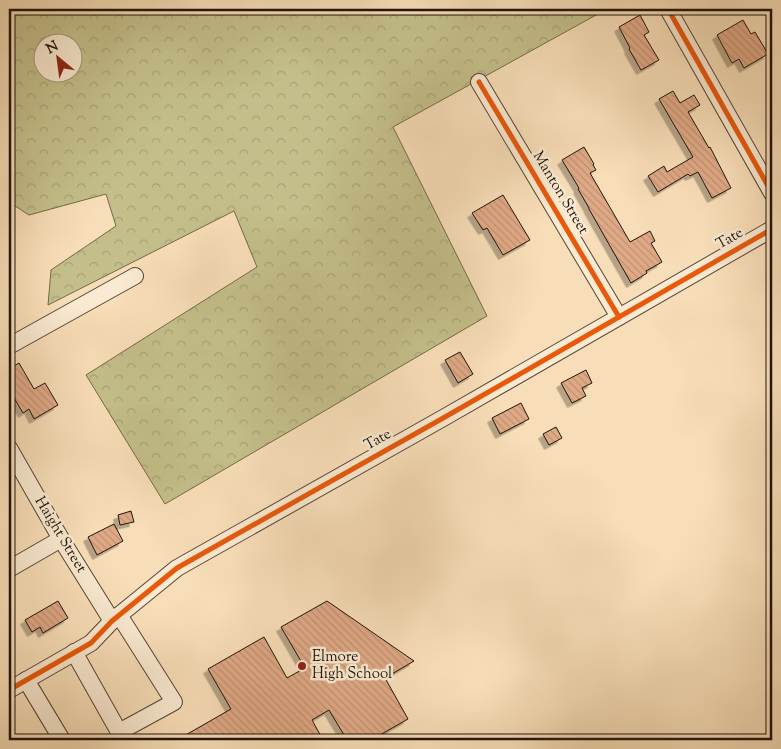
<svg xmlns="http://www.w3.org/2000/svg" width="781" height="749" font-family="'Sorts Mill Goudy',serif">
<defs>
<pattern id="forest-crowns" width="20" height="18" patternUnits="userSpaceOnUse" patternTransform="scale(1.25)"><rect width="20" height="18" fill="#c4bf8a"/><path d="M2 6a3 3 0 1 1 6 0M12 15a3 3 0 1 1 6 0" fill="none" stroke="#a8a376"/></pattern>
<pattern id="building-back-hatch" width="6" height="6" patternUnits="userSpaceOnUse" patternTransform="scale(1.25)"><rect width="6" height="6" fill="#e0a986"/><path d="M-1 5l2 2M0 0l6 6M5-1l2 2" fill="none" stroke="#c09172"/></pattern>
<filter id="shadow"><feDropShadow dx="-4.5" dy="4.5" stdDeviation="0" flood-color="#0004"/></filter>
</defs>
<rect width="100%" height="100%" fill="#f8deb8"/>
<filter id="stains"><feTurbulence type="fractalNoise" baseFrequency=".004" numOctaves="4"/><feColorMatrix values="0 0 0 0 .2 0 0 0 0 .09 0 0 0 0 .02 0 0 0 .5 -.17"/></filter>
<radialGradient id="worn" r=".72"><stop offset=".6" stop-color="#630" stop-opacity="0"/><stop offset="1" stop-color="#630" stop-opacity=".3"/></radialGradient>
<!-- forest -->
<path fill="url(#forest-crowns)" stroke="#716a4a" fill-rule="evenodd" d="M9 9H607L393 127 487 316 165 504 86 375 257 267 234 211 48 305 51 270 116 226 106 194 29 215 9 202ZM42 42H72V72H42Z"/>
<!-- building -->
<g fill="url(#building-back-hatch)" stroke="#1e140b" filter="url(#shadow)">
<path d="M640 15 649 32 644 35 659 60 641 70 629 49 630 48 619 27Z"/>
<path d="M743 20 751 34 755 32 768 54 744 68 739 59 732 63 717 35Z"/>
<path d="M673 91 680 103 694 95 700 105 688 112 709 148 710 147 731 188 712 198 698 172 690 176 688 174 658 192 648 176 664 166 667 172 693 157 659 99Z"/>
<path d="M584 147 594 164 593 165 596 170 590 173 630 242 650 231 655 241 651 243 662 262 646 271 647 273 631 283 589 209V208L578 189 579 188 562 160Z"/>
<path d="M503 195 530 240 503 255 487 228 483 230 472 213Z"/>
<path d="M460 352 473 374 458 383 445 360Z"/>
<path d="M19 363 34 389 45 383 58 405 34 419 29 409 23 413 13 396 9 399V369Z"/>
<path d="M586 370 592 383 582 388 586 396 572 403 561 383Z"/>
<path d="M521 403 529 419 500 434 492 418Z"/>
<path d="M556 427 562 438 549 445 543 434Z"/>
<path d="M131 511 134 522 120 525 118 515Z"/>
<path d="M114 524 123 541 97 555 88 537Z"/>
<path d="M58 601 68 618 43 633 40 627 32 632 25 620Z"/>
<path d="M327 601 414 661 385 678 408 719 371 740H347L329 710 312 720 323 740H177L231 709 208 669 264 637 287 678 305 668 281 627Z"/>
</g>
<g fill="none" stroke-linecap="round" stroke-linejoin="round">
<defs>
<g id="minor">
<path d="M668 9 772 193"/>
<path d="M479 82 619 317"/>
<path d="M9 346 135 276"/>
<path d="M9 448 61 539 112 621"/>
<path d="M9 569 61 539"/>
<path d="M74 652 119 732 174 702 119 615"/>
<path d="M26 680 62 740"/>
<path d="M9 690 91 643 112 621 177 568 445 417 772 229"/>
</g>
</defs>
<!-- minor casing -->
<use href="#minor" stroke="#544636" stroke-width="18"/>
<!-- minor -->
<use href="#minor" stroke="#faead1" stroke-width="16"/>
<defs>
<g id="cycleway">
<path d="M668 9 772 193"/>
<path d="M479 82 619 317"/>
<path d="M9 690 91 643 112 621 177 568 445 417 772 229"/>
</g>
</defs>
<!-- cycleway casing -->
<use href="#cycleway" stroke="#faead1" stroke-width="8"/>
<!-- cycleway -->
<use href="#cycleway" stroke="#e8590c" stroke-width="5"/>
</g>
<!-- markers -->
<circle fill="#8f2418" stroke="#faead1" stroke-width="2" cx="302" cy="666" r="5"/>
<g text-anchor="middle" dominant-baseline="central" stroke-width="5" stroke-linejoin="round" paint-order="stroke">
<!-- street labels -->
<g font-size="15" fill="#1e140b" stroke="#faead1">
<text transform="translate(560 193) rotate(59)">Manton Street</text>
<text transform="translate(730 239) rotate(-30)">Tate</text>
<text transform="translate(378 440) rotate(-29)">Tate</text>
<text transform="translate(60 535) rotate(59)">Haight Street</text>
</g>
<!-- poi labels -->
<g font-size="15" fill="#1e140b" stroke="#faead1" text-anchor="start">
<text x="312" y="657">Elmore<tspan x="312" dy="17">High School</tspan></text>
</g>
</g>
<!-- margin -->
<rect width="781" height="749" fill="none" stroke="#f8deb8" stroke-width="30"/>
<rect x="10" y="10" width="761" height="729" fill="none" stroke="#1e140b" stroke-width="2.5"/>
<rect x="15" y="15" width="751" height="719" fill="none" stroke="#1e140b"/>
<!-- north arrow -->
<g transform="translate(58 58) rotate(331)"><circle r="24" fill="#faead1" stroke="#a29482"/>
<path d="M0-4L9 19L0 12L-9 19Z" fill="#8f2418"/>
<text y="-8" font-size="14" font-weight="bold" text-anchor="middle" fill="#1e140b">N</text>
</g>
<rect width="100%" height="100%" filter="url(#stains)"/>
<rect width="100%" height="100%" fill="url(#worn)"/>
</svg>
